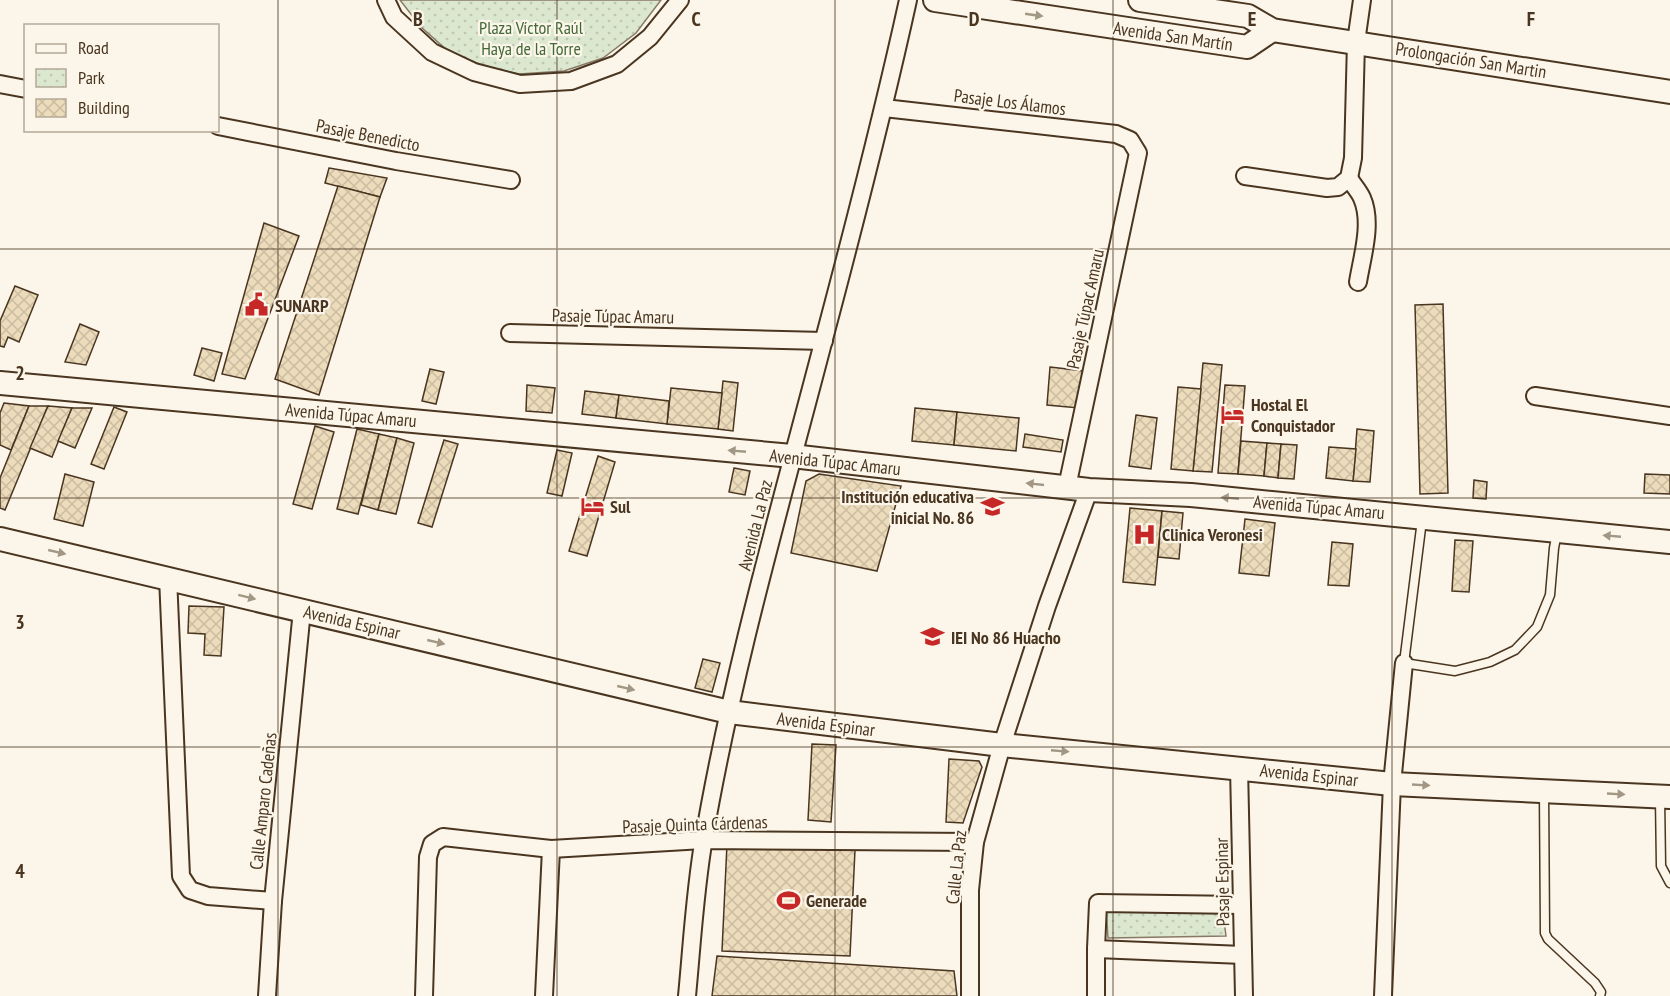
<svg xmlns="http://www.w3.org/2000/svg" width="1670" height="996" font-family="'PT Sans Narrow',sans-serif">
<defs>
<pattern id="park-dots" width="8" height="8" patternUnits="userSpaceOnUse" patternTransform="scale(1.5)"><rect width="8" height="8" fill="#dce7d0"/><path d="M2 2h.1M6 6h.1" fill="none" stroke="#bec7b2" stroke-width="1.8" stroke-linecap="round"/></pattern>
<pattern id="building-cross-hatch" width="8" height="8" patternUnits="userSpaceOnUse" patternTransform="scale(1.5)"><rect width="8" height="8" fill="#ecdcbc"/><path d="M0 0l8 8M0 8l8-8" fill="none" stroke="#ccbda1"/></pattern>
</defs>
<rect width="100%" height="100%" fill="#fbf6e9"/>
<!-- park -->
<g fill="url(#park-dots)" stroke="#887966" stroke-width="1.5">
<path d="M400 0H661L636 33 603 58 564 71 519 74 484 66 448 51 421 27Z"/>
<path d="M1222 905 1226 936 1108 938 1106 907Z"/>
</g>
<!-- building -->
<g fill="url(#building-cross-hatch)" stroke="#4a3520" stroke-width="1.5">
<path d="M329 168 387 178 380 197 325 183Z"/>
<path d="M338 186 380 197 319 395 275 379Z"/>
<path d="M264 223 299 236 245 379 222 374Z"/>
<path d="M15 286 38 295 19 342 8 337 4 347 0 346V321Z"/>
<path d="M1443 304 1448 493 1420 494 1415 305Z"/>
<path d="M80 324 99 332 86 365 65 362Z"/>
<path d="M202 348 222 353 214 381 194 375Z"/>
<path d="M1203 363 1222 365 1212 472 1193 471Z"/>
<path d="M1050 367 1084 371 1079 408 1047 405Z"/>
<path d="M430 369 444 372 436 404 422 401Z"/>
<path d="M723 381 738 383 733 431 718 429Z"/>
<path d="M527 385 555 388 552 413 526 411Z"/>
<path d="M1225 385 1245 386 1238 474 1218 473Z"/>
<path d="M1178 387 1201 389 1193 471 1171 469Z"/>
<path d="M671 388 722 393 718 429 667 424Z"/>
<path d="M585 391 619 395 616 418 582 414Z"/>
<path d="M619 395 669 401 667 424 616 418Z"/>
<path d="M4 403 29 406 11 450 0 445V413Z"/>
<path d="M29 406H48L5 510 0 508V478Z"/>
<path d="M48 406 72 408 52 457 30 448Z"/>
<path d="M114 407 127 412 104 469 91 464Z"/>
<path d="M72 408H92L75 448 58 441Z"/>
<path d="M915 408 957 412 954 445 912 441Z"/>
<path d="M957 412 1019 418 1016 451 954 445Z"/>
<path d="M1136 415 1157 418 1151 469 1129 466Z"/>
<path d="M315 426 334 432 312 509 293 504Z"/>
<path d="M357 429 379 434 358 514 337 509Z"/>
<path d="M1357 429 1374 431 1370 482 1353 481Z"/>
<path d="M379 434 397 438 378 510 361 505Z"/>
<path d="M1025 434 1063 440 1061 452 1023 447Z"/>
<path d="M397 438 414 443 396 514 378 510Z"/>
<path d="M444 440 458 444 432 527 418 523Z"/>
<path d="M1241 441 1267 443 1264 476 1238 474Z"/>
<path d="M1267 443 1281 444 1278 478 1264 476Z"/>
<path d="M1281 444 1297 445 1294 479 1278 478Z"/>
<path d="M1329 447 1356 449 1353 481 1326 478Z"/>
<path d="M557 450 572 453 562 496 547 493Z"/>
<path d="M598 456 615 462 587 556 569 551Z"/>
<path d="M734 468 750 471 745 495 729 492Z"/>
<path d="M65 474 94 482 83 526 54 519Z"/>
<path d="M819 474 901 486 877 571 791 553 806 481Z"/>
<path d="M1645 474 1670 475V494L1644 493Z"/>
<path d="M1474 480 1487 482 1486 499 1473 498Z"/>
<path d="M1130 508 1162 511 1155 585 1123 582Z"/>
<path d="M1162 511 1183 513 1179 559 1158 557Z"/>
<path d="M1245 519 1275 523 1269 576 1239 573Z"/>
<path d="M1455 540 1473 541 1469 592 1452 591Z"/>
<path d="M1332 542 1353 544 1349 586 1328 585Z"/>
<path d="M189 606 224 607 221 656 204 655 205 634 188 633Z"/>
<path d="M703 659 720 663 712 692 695 688Z"/>
<path d="M812 744 836 745 831 822 808 820Z"/>
<path d="M949 759 979 761 982 767 963 823 946 822Z"/>
<path d="M727 844 855 850 850 956 722 951Z"/>
<path d="M717 956 954 971 957 996H712Z"/>
</g>
<g fill="none" stroke-linecap="round" stroke-linejoin="round">
<defs>
<g id="lane">
<path d="M1422 520 1404 663 1455 671 1490 662 1515 650 1537 627 1550 595 1554 548 1557 533"/>
<path d="M1544 791 1545 933 1548 939 1595 983 1601 992 1600 996"/>
<path d="M1660 797 1661 866 1670 883"/>
</g>
<g id="street">
<path d="M386 0 394 17 432 52 474 72 520 84 571 81 617 64 650 37 680 0"/>
<path d="M0 84 26 89"/>
<path d="M884 108 1116 134 1130 140 1138 153 1067 487"/>
<path d="M218 126 396 161 511 180"/>
<path d="M1245 176 1327 188 1338 187 1349 178 1353 158 1356 42 1362 0"/>
<path d="M1349 178C1353 185 1359 191 1362 198 1373 223 1362 257 1358 282"/>
<path d="M510 333 824 341"/>
<path d="M1535 396 1670 416"/>
<path d="M168 577 181 876 190 890 208 896 273 901"/>
<path d="M1239 767 1244 996"/>
<path d="M1096 949 1243 955"/>
<path d="M267 996 273 901 302 610"/>
<path d="M424 996 428 857 432 844 443 837 551 849 703 840 975 842"/>
<path d="M544 996 551 849"/>
<path d="M687 996C692 944 695 889 704 838 733 669 781 504 824 339 854 226 883 114 908 0"/>
<path d="M970 996V890L975 842 1002 745 1047 606 1089 490"/>
<path d="M1096 996V949L1098 903 1242 905"/>
<path d="M1383 996 1392 784 1404 663"/>
</g>
<g id="secondary">
<path d="M935 0 1247 47 1272 30"/>
<path d="M1140 0 1248 16 1272 30 1670 92"/>
<path d="M0 383 792 456 1089 490 1191 495 1670 542"/>
<path d="M0 539 729 712 1002 745 1392 784 1670 797"/>
</g>
</defs>
<!-- lane casing -->
<use href="#lane" stroke="#4a3520" stroke-width="11"/>
<!-- street casing -->
<use href="#street" stroke="#4a3520" stroke-width="20"/>
<!-- secondary casing -->
<use href="#secondary" stroke="#4a3520" stroke-width="26"/>
<!-- lane -->
<use href="#lane" stroke="#fbf6e9" stroke-width="8"/>
<!-- street -->
<use href="#street" stroke="#fbf6e9" stroke-width="16"/>
<!-- secondary -->
<use href="#secondary" stroke="#fbf6e9" stroke-width="22"/>
</g>
<!-- one-way arrows -->
<defs><path id="oneway-solid" d="M-6-.8H1V-3.2L6.5 0L1 3.2V.8H-6Z" transform="scale(1.5)"/></defs>
<g fill="#a29684">
<use href="#oneway-solid" transform="translate(1034 15) rotate(8)"/>
<use href="#oneway-solid" transform="translate(737 451) rotate(-175)"/>
<use href="#oneway-solid" transform="translate(1035 484) rotate(-174)"/>
<use href="#oneway-solid" transform="translate(1230 498) rotate(-175)"/>
<use href="#oneway-solid" transform="translate(1612 536) rotate(-175)"/>
<use href="#oneway-solid" transform="translate(57 552) rotate(13)"/>
<use href="#oneway-solid" transform="translate(247 597) rotate(14)"/>
<use href="#oneway-solid" transform="translate(436 642) rotate(13)"/>
<use href="#oneway-solid" transform="translate(626 688) rotate(13)"/>
<use href="#oneway-solid" transform="translate(1060 751) rotate(5)"/>
<use href="#oneway-solid" transform="translate(1421 785) rotate(3)"/>
<use href="#oneway-solid" transform="translate(1616 794) rotate(3)"/>
</g>
<!-- grid -->
<path fill="none" stroke="#4a3520" stroke-width="1.5" stroke-opacity="0.55" d="M278 0V996M557 0V996M835 0V996M1113 0V996M1392 0V996M0 249H1670M0 498H1670M0 747H1670"/>
<!-- icons -->
<defs>
<symbol id="civic-bare" viewBox="-9 -9 18 18"><path d="M-.6-6.5H3V-4.5H.6V-3L4-1V1h2V6H-6V1h2V-1L-.6-3ZM-1.2 2.5V6h2.4V2.5Z" fill="#c62828" stroke="#fbf6e9" stroke-width="2.5" paint-order="stroke"/></symbol>
<symbol id="hotel-bare" viewBox="-9 -9 18 18"><path d="M-6-4.5h1.5V1H6V5H4.5V3h-9V5H-6ZM-4 0a1.8 1.8 0 1 1 3.6 0ZM.5 0V-2.5h3Q6-2.5 6 0Z" fill="#c62828" stroke="#fbf6e9" stroke-width="2.5" paint-order="stroke"/></symbol>
<symbol id="school-bare" viewBox="-9 -9 18 18"><path d="M0-5L7-2L0 1L-7-2ZM-4 1L0 2.5L4 1V4Q0 6-4 4Z" fill="#c62828" stroke="#fbf6e9" stroke-width="2.5" paint-order="stroke"/></symbol>
<symbol id="hospital-bare" viewBox="-9 -9 18 18"><path d="M-5-5h3v3.5h4V-5h3V5h-3V1.5h-4V5h-3Z" fill="#c62828" stroke="#fbf6e9" stroke-width="2.5" paint-order="stroke"/></symbol>
<symbol id="stadium-bare" viewBox="-9 -9 18 18"><path d="M0-5a6.5 5 0 1 0 0 10a6.5 5 0 1 0 0-10ZM-3.5-1.8h7v3.6h-7Z" fill="#c62828" stroke="#fbf6e9" stroke-width="2.5" paint-order="stroke"/></symbol>
</defs>
<g fill-rule="evenodd">
<use href="#civic-bare" x="240" y="288" width="33" height="33"/>
<use href="#hotel-bare" x="1216" y="398" width="33" height="33"/>
<use href="#hotel-bare" x="576" y="490" width="33" height="33"/>
<use href="#school-bare" x="976" y="490" width="33" height="33"/>
<use href="#hospital-bare" x="1128" y="518" width="33" height="33"/>
<use href="#school-bare" x="916" y="620" width="33" height="33"/>
<use href="#stadium-bare" x="772" y="884" width="33" height="33"/>
</g>
<g text-anchor="middle" dominant-baseline="central" stroke-width="4.5" stroke-linejoin="round" paint-order="stroke">
<!-- park labels -->
<g font-size="18" fill="#436837" stroke="#fbf6e9">
<text x="531" y="27">Plaza Víctor Raúl<tspan x="531" dy="21">Haya de la Torre</tspan></text>
</g>
<!-- street labels -->
<g font-size="18" fill="#4a3520" stroke="#fbf6e9">
<text transform="translate(1173 36) rotate(8)">Avenida San Martín</text>
<text transform="translate(1471 60) rotate(9)">Prolongación San Martin</text>
<text transform="translate(1010 102) rotate(7)">Pasaje Los Álamos</text>
<text transform="translate(368 135) rotate(11)">Pasaje Benedicto</text>
<text transform="translate(1085 309) rotate(-78)">Pasaje Túpac Amaru</text>
<text transform="translate(613 316) rotate(1)">Pasaje Túpac Amaru</text>
<text transform="translate(351 415) rotate(5)">Avenida Túpac Amaru</text>
<text transform="translate(835 462) rotate(6)">Avenida Túpac Amaru</text>
<text transform="translate(1319 507) rotate(5)">Avenida Túpac Amaru</text>
<text transform="translate(755 525) rotate(-76)">Avenida La Paz</text>
<text transform="translate(352 622) rotate(13)">Avenida Espinar</text>
<text transform="translate(826 724) rotate(7)">Avenida Espinar</text>
<text transform="translate(1309 775) rotate(6)">Avenida Espinar</text>
<text transform="translate(263 801) rotate(-84)">Calle Amparo Cadeñas</text>
<text transform="translate(695 824) rotate(-2)">Pasaje Quinta Cárdenas</text>
<text transform="translate(956 867) rotate(-84)">Calle La Paz</text>
<text transform="translate(1222 882) rotate(-91)">Pasaje Espinar</text>
</g>
<!-- poi labels -->
<g font-size="18" font-weight="bold" fill="#4a3520" stroke="#fbf6e9" text-anchor="start">
<text x="275" y="305">SUNARP</text>
<text x="1251" y="404">Hostal El<tspan x="1251" dy="21">Conquistador</tspan></text>
<text x="974" y="496" text-anchor="end">Institución educativa<tspan x="974" dy="21">inicial No. 86</tspan></text>
<text x="610" y="506">Sul</text>
<text x="1162" y="534">Clinica Veronesi</text>
<text x="951" y="637">IEI No 86 Huacho</text>
<text x="806" y="900">Generade</text>
</g>
</g>
<g font-size="20" text-anchor="middle" font-weight="bold" fill="#4a3520" stroke="#fbf6e9" stroke-width="4.5" stroke-linejoin="round" paint-order="stroke">
<text x="418" y="26">B</text>
<text x="696" y="26">C</text>
<text x="974" y="26">D</text>
<text x="1252" y="26">E</text>
<text x="1531" y="26">F</text>
<text x="20" y="380">2</text>
<text x="20" y="629">3</text>
<text x="20" y="878">4</text>
</g>
<!-- legend -->
<rect x="24" y="24" width="195" height="108" fill="#fbf6e9" stroke="#b4a999" stroke-width="1.5"/>
<rect x="36" y="44" width="30" height="9" fill="#fbf6e9" stroke="#b4a999" stroke-width="1.5"/>
<text x="78" y="54" font-size="18" fill="#4a3520">Road</text>
<rect x="36" y="69" width="30" height="18" fill="url(#park-dots)" stroke="#b4a999" stroke-width="1.5"/>
<text x="78" y="84" font-size="18" fill="#4a3520">Park</text>
<rect x="36" y="99" width="30" height="18" fill="url(#building-cross-hatch)" stroke="#b4a999" stroke-width="1.5"/>
<text x="78" y="114" font-size="18" fill="#4a3520">Building</text>
</svg>
